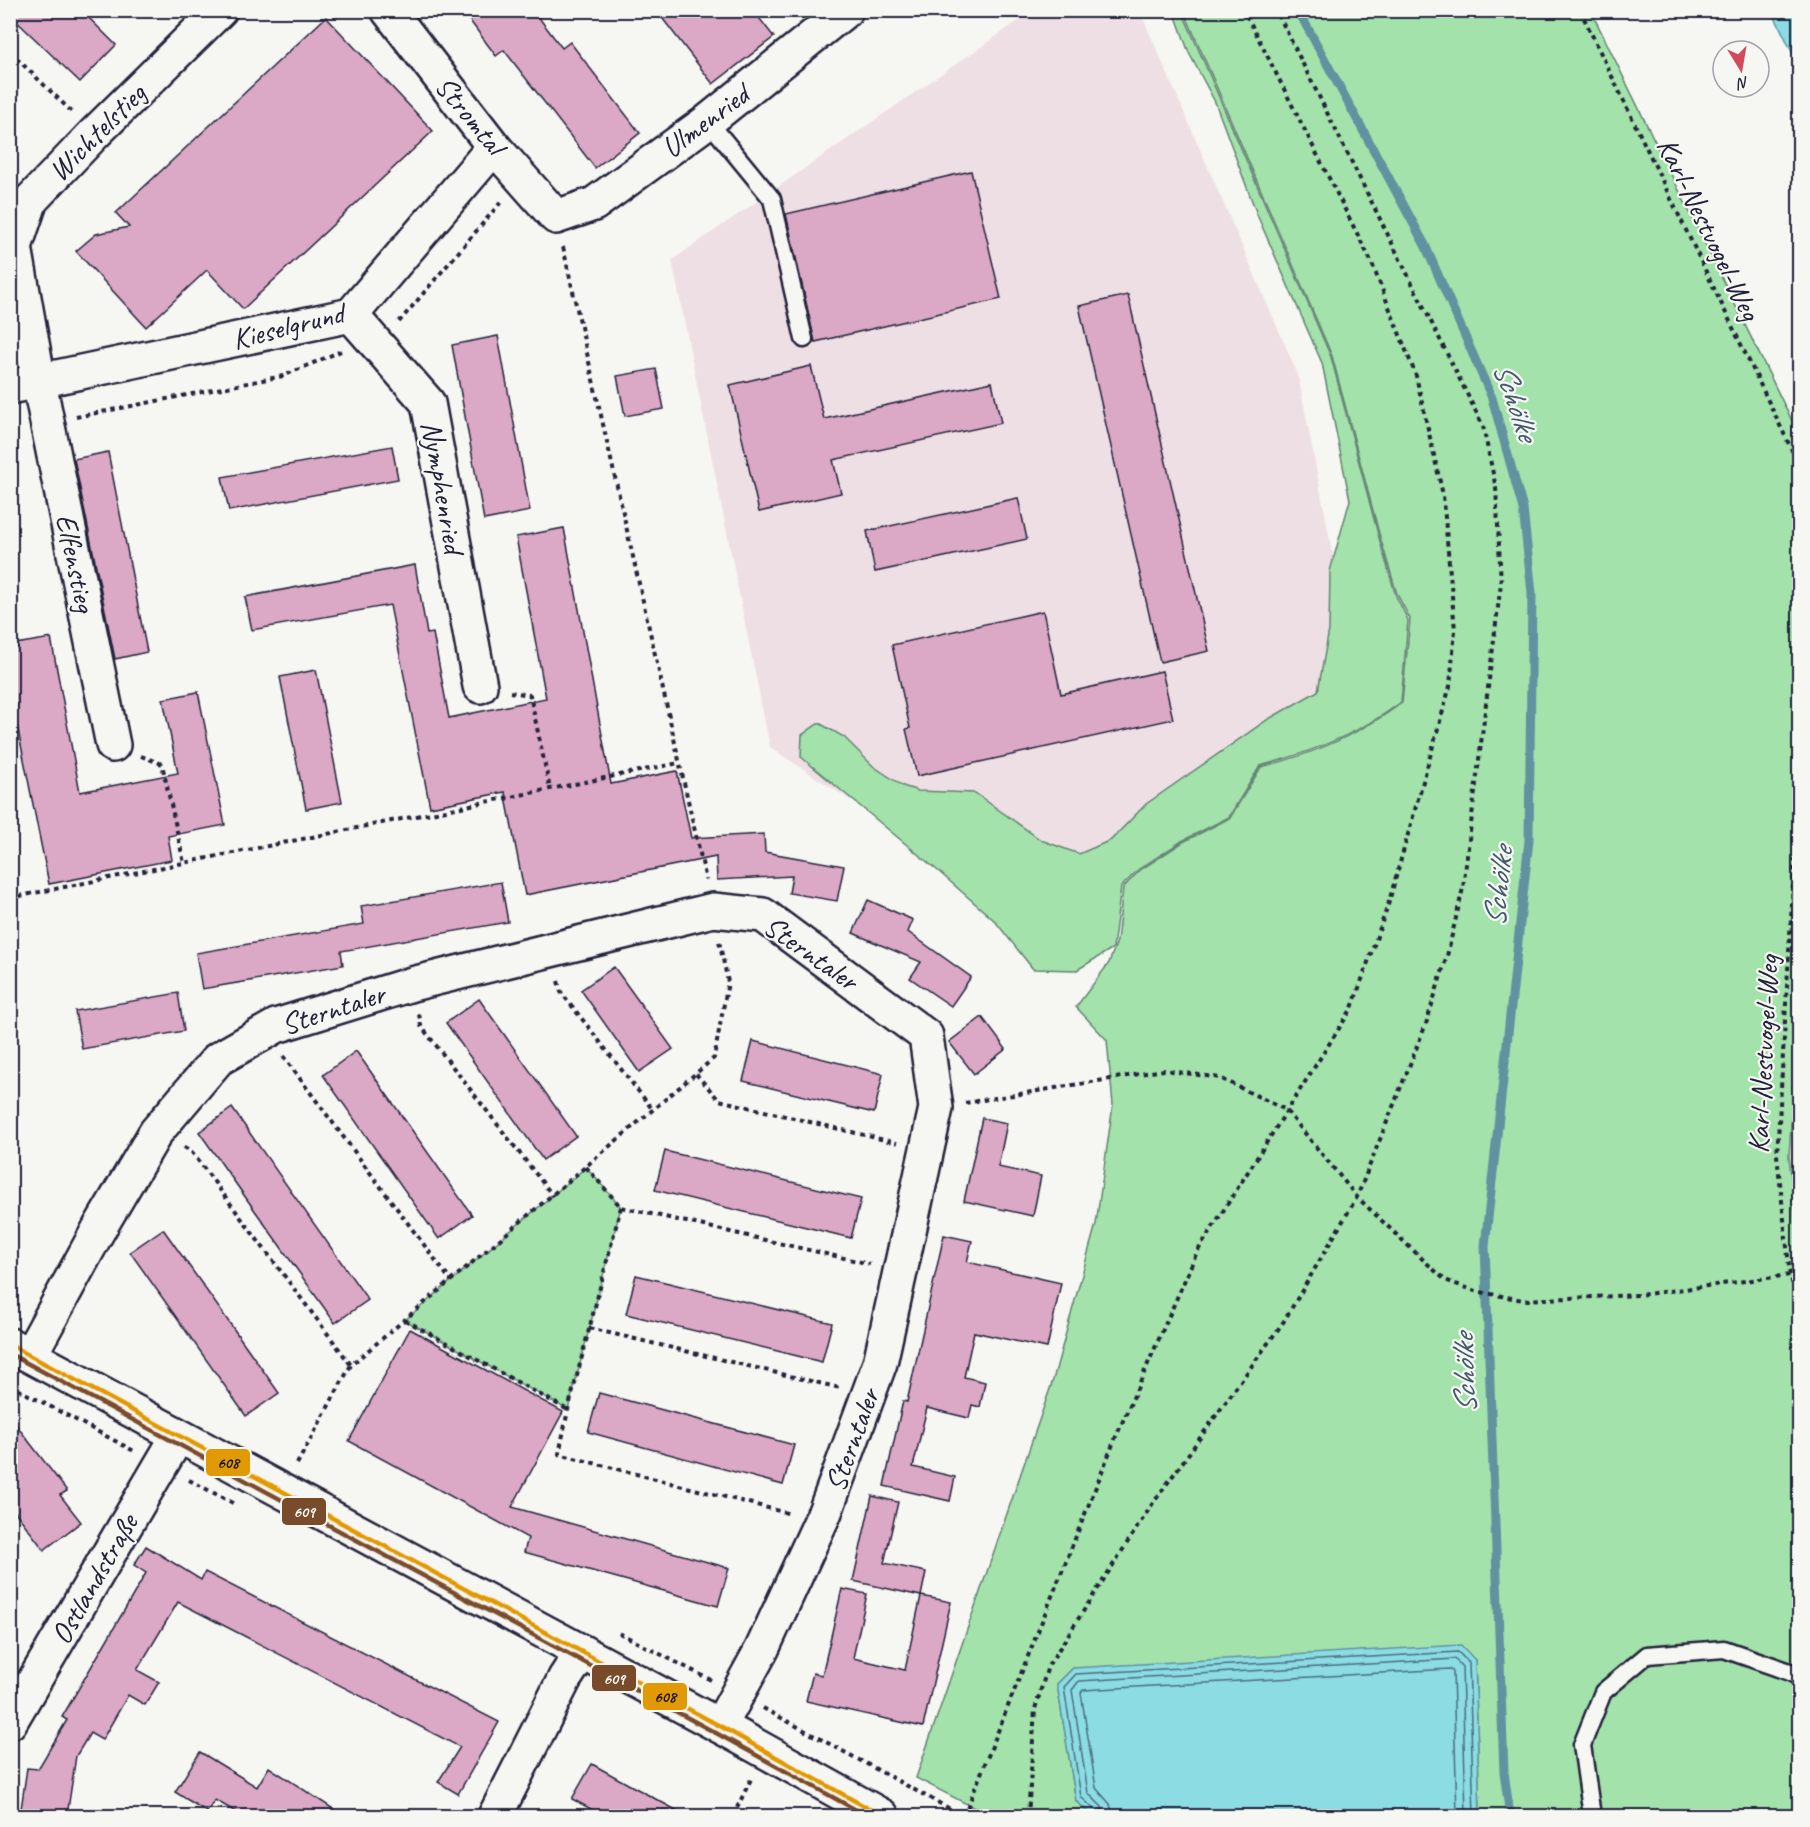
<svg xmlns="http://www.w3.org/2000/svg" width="1810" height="1827" font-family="Caveat,sans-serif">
<rect width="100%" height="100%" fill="#f6f6f2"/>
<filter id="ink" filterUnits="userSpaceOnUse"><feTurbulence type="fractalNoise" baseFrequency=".0167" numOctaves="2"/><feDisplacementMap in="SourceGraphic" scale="12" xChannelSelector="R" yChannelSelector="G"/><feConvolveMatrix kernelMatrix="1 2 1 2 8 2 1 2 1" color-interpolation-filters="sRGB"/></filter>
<g filter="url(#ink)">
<!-- built -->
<path fill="#eedfe4" d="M1033 11H1140L1298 375 1355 670 1041 926 770 747 672 260Z"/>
<!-- green -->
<g fill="#a3e2ab" stroke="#628273" stroke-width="1.5">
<path d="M1174 11H1182L1331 357 1379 538 1396 596 1408 620 1401 702C1360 734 1309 753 1260 766L1229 817 1182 841 1139 869 1121 887 1113 948 1077 970 1033 969 995 921 937 870 801 757 802 735 819 723 844 737 873 766 903 786 918 791 975 793 1041 840 1079 854 1111 840 1146 804 1267 720 1318 691 1329 630 1330 571 1350 500 1322 363 1258 217 1215 102 1189 53Z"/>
<path d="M1184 11H1591L1799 435 1800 985 1789 1156 1800 1265 1799 1816H1480L1475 1660 1073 1668 1057 1684 1076 1801 1093 1816H990L916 1778 1053 1380 1096 1224 1113 1105 1107 1040 1076 1007 1109 963 1117 941 1123 888 1140 870 1183 842 1230 818 1261 767C1311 755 1360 734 1402 703L1410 619 1397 594 1380 537 1332 356Z"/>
<path d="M586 1167 621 1207 568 1410 405 1320Z"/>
</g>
<!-- water -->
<g fill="#8bdce3" stroke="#6192a0" stroke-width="1.5">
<path d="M1772 11H1799V66Z"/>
<path d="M1461 1645 1475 1660 1480 1816H1093L1076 1801 1057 1684 1073 1668Z"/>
</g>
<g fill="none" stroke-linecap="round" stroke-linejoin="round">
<!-- shore -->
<g stroke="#4c6c7e" stroke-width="1.5">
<path d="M1097 1816 1095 1810 1081 1797 1064 1687 1076 1674 1458 1652 1469 1663 1474 1816"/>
<path d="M1104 1816 1102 1807 1088 1793 1072 1690 1079 1681 1455 1659 1462 1667 1466 1816"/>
<path d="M1113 1816 1110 1804 1096 1788 1081 1693 1083 1690 1450 1669 1453 1671 1457 1816"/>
</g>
<!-- stream -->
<path stroke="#6192a0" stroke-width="9" d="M1298 10 1425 245 1492 398 1523 509 1532 593 1529 840 1485 1246 1504 1772 1510 1816"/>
</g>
<!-- building -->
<g fill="#dba8c5" stroke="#22223b" stroke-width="1.5">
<path d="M10 10H81L116 45 80 82 10 15Z"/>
<path d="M462 10H533L562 48 570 42 640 133 595 168 504 50 496 56Z"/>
<path d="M656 10H753L774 37 713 84Z"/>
<path d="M326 17 433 131 243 309 207 270 146 327 76 251 96 234 129 227 116 213Z"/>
<path d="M971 171 1001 299 815 342 786 214Z"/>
<path d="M1128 295 1209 651 1160 662 1079 306Z"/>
<path d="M498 336 530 511 484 520 452 345Z"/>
<path d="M811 366 824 419 992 382 1001 423 833 460 841 493 759 512 730 385Z"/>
<path d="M656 369 664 409 625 416 617 376Z"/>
<path d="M392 446 398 479 229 511 222 477Z"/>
<path d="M108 452 147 652 115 659 74 459Z"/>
<path d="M1018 498 1027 539 875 572 867 531Z"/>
<path d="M564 528 611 784 677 771 691 838 764 834 765 852 844 866 837 901 789 893 792 876 717 880 716 857 525 895 505 792 430 807 390 605 252 630 245 597 415 565 427 634 433 633 449 718 546 698 516 537Z"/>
<path d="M1043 611 1061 694 1162 671 1173 719 917 776 906 729 910 728 892 645Z"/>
<path d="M51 638 80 792 178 773 163 699 198 692 225 825 168 836 172 860 49 884 10 690V645Z"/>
<path d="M316 670 342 802 306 809 280 677Z"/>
<path d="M501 882 508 922 341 951 343 965 202 989 196 953 364 924 361 906Z"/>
<path d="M868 900 913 920 908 932 971 977 951 1006 910 978 921 962 853 933Z"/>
<path d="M614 967 673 1049 639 1072 581 990Z"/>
<path d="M178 993 184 1031 82 1049 75 1011Z"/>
<path d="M479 999 576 1136 543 1160 446 1023Z"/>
<path d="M982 1017 1006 1049 974 1074 949 1042Z"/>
<path d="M753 1041 883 1074 874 1113 743 1081Z"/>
<path d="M356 1051 472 1215 439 1239 323 1075Z"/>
<path d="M232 1108 368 1300 335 1323 199 1132Z"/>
<path d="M982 1118 1007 1123 998 1167 1041 1176 1033 1216 964 1201Z"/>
<path d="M665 1151 861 1199 851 1238 655 1190Z"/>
<path d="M163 1229 279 1393 246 1416 130 1252Z"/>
<path d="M944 1235 972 1241 967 1262 1061 1283 1047 1348 974 1332 964 1377 985 1382 980 1407 972 1405 969 1418 927 1408 913 1467 955 1477 950 1501 884 1486 903 1401 907 1402Z"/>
<path d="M636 1275 832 1323 822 1362 626 1314Z"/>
<path d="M410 1329 563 1412 512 1507 729 1568 718 1606 524 1552 528 1538 349 1441Z"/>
<path d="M599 1393 794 1445 783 1485 588 1432Z"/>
<path d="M10 1417 67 1491 60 1495 81 1522 44 1550 10 1505Z"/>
<path d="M872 1496 898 1502 884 1563 926 1572 921 1596 853 1581Z"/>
<path d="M146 1546 201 1580 205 1572 499 1722 458 1794 438 1782 460 1747 178 1602 137 1670 159 1682 145 1705 128 1695 102 1740 90 1733 76 1756 67 1816H20L27 1768 38 1769 67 1720 62 1717 146 1573 134 1565Z"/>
<path d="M842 1589 867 1594 853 1658 905 1670 921 1596 951 1602 923 1727 806 1701 813 1673 822 1675Z"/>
<path d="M200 1752 257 1787 269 1767 344 1816H243L215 1800 207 1812 175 1792Z"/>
<path d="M592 1764 628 1784 687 1816H604L572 1799Z"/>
</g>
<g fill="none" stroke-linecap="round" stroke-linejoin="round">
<defs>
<g id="service">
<path d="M708 121 772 199 804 339"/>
<path d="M1592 1816 1582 1745 1603 1692 1647 1655 1724 1649 1790 1672 1800 1677"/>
</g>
<g id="minor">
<path d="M388 10 494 147 556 217 594 204 708 121 846 10"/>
<path d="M351 315 428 403 480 686"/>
<path d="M10 387 351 315 494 147"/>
<path d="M113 745 39 382 15 247 31 200 94 134 220 10"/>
<path d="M30 1355 100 1227 156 1132 218 1059 276 1026 412 984 713 910 763 915 926 1036 936 1108 880 1363 825 1512 762 1649 720 1726"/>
<path d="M10 1722 178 1436"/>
<path d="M495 1816 565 1678 582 1652"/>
</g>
<path id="tertiary" d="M10 1345 720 1726 882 1816"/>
</defs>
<!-- service casing -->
<use href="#service" stroke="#22223b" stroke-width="21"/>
<!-- minor casing -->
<use href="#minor" stroke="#22223b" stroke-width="38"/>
<!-- tertiary casing -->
<use href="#tertiary" stroke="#22223b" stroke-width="38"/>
<!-- path -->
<g stroke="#22223b" stroke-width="4" stroke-dasharray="4.5 4.5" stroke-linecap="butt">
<path d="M1580 10 1800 467"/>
<path d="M10 52 72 112"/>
<path d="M563 247 706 880"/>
<path d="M399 322 501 202"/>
<path d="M76 417 283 376 341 351"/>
<path d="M510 692 530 695 550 789"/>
<path d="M141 756 162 764 184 863"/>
<path d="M1800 768 1777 1155 1790 1275 1800 1306"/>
<path d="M10 898 679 763"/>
<path d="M558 981 561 992 653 1110"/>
<path d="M419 1014 421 1026 553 1196"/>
<path d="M283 1056 451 1281"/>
<path d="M696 1074 719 1100 897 1143"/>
<path d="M965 1103 1164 1070 1220 1078 1286 1110 1357 1197 1401 1239 1445 1280 1475 1291 1523 1300 1639 1295 1790 1275"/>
<path d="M184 1147 191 1151 351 1365"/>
<path d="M586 1167 621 1207 870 1264"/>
<path d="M621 1207 568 1410 559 1454 791 1514"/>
<path d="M405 1320 568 1410"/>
<path d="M589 1328 840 1388"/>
<path d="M10 1385 134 1451"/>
<path d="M297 1464 351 1365 714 1058 728 982 719 941"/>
<path d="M189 1480 235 1504"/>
<path d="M619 1633 711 1680"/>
<path d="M763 1708 963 1816"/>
<path d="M733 1816 751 1779"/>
<path d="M964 1816 1115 1439 1197 1252 1352 1008 1388 905 1450 686 1455 630 1443 495 1416 376 1371 261 1244 10"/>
<path d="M1028 1816 1035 1709 1048 1666 1151 1506 1284 1321 1357 1197 1426 1024 1447 956 1463 888 1501 583 1496 488 1483 426 1276 10"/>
</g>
<!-- service -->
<use href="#service" stroke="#f6f6f2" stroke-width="16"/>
<!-- minor -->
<use href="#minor" stroke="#f6f6f2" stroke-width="33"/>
<!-- tertiary -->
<use href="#tertiary" stroke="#f6f6f2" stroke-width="33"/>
<defs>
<path id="bus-1" d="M10 1345 720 1726 882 1816"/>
<path id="bus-2" d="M10 1354 716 1733 867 1816"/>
</defs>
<!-- bus-1 casing -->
<use href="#bus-1" stroke="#f6f6f2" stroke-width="9"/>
<!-- bus-2 casing -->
<use href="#bus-2" stroke="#f6f6f2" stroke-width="9"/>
<!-- bus-1 -->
<use href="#bus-1" stroke="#e29906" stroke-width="4.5"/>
<!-- bus-2 -->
<use href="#bus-2" stroke="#7a4b2a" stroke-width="4.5"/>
</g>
</g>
<g text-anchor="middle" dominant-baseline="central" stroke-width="4.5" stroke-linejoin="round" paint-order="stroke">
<!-- street labels -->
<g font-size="30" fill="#22223b" stroke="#f6f6f2">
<text transform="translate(470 115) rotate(51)">Stromtal</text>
<text transform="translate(705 121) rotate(-37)">Ulmenried</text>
<text transform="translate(97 132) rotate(-45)">Wichtelstieg</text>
<text transform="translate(1709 229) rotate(64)">Karl-Nestvogel-Weg</text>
<text transform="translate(288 326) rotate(-14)">Kieselgrund</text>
<text transform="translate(443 487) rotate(80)">Nymphenried</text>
<text transform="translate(76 563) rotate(78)">Elfenstieg</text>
<text transform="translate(811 953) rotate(35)">Sterntaler</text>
<text transform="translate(333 1009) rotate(-18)">Sterntaler</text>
<text transform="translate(1763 1054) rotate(-87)">Karl-Nestvogel-Weg</text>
<text transform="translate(852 1440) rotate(-70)">Sterntaler</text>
<text transform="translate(94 1579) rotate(-60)">Ostlandstraße</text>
</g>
<!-- water labels -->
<g font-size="32" font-style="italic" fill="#425a6d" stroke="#f6f6f2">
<text transform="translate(1516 401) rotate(71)">Schölke</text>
<text transform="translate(1498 887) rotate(-84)">Schölke</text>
<text transform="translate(1464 1374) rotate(-92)">Schölke</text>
</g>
</g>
<g stroke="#f6f6f2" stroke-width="2">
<rect x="205" y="1448" width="46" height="29" rx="6" fill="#e29906"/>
<rect x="281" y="1497" width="46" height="29" rx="6" fill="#7a4b2a"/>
<rect x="591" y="1664" width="46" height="28" rx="6" fill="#7a4b2a"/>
<rect x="642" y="1682" width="46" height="29" rx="6" fill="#e29906"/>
</g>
<g font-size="16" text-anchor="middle" font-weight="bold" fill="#fff">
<text x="304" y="1517">609</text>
<text x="614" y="1684">609</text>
</g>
<g font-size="16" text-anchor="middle" font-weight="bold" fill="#111">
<text x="228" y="1468">608</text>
<text x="665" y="1702">608</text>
</g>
<!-- margin -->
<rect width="1810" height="1827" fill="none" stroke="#f6f6f2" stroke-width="36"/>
<rect x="18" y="18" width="1774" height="1791" fill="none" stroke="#22223b" stroke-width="2" filter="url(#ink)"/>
<!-- north arrow -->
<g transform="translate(1741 69) rotate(169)"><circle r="28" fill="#f6f6f2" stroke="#a1a1a9" stroke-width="1.5"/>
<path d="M0-4.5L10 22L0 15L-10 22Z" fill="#d1495b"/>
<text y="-9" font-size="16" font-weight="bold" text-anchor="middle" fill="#22223b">N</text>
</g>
</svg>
